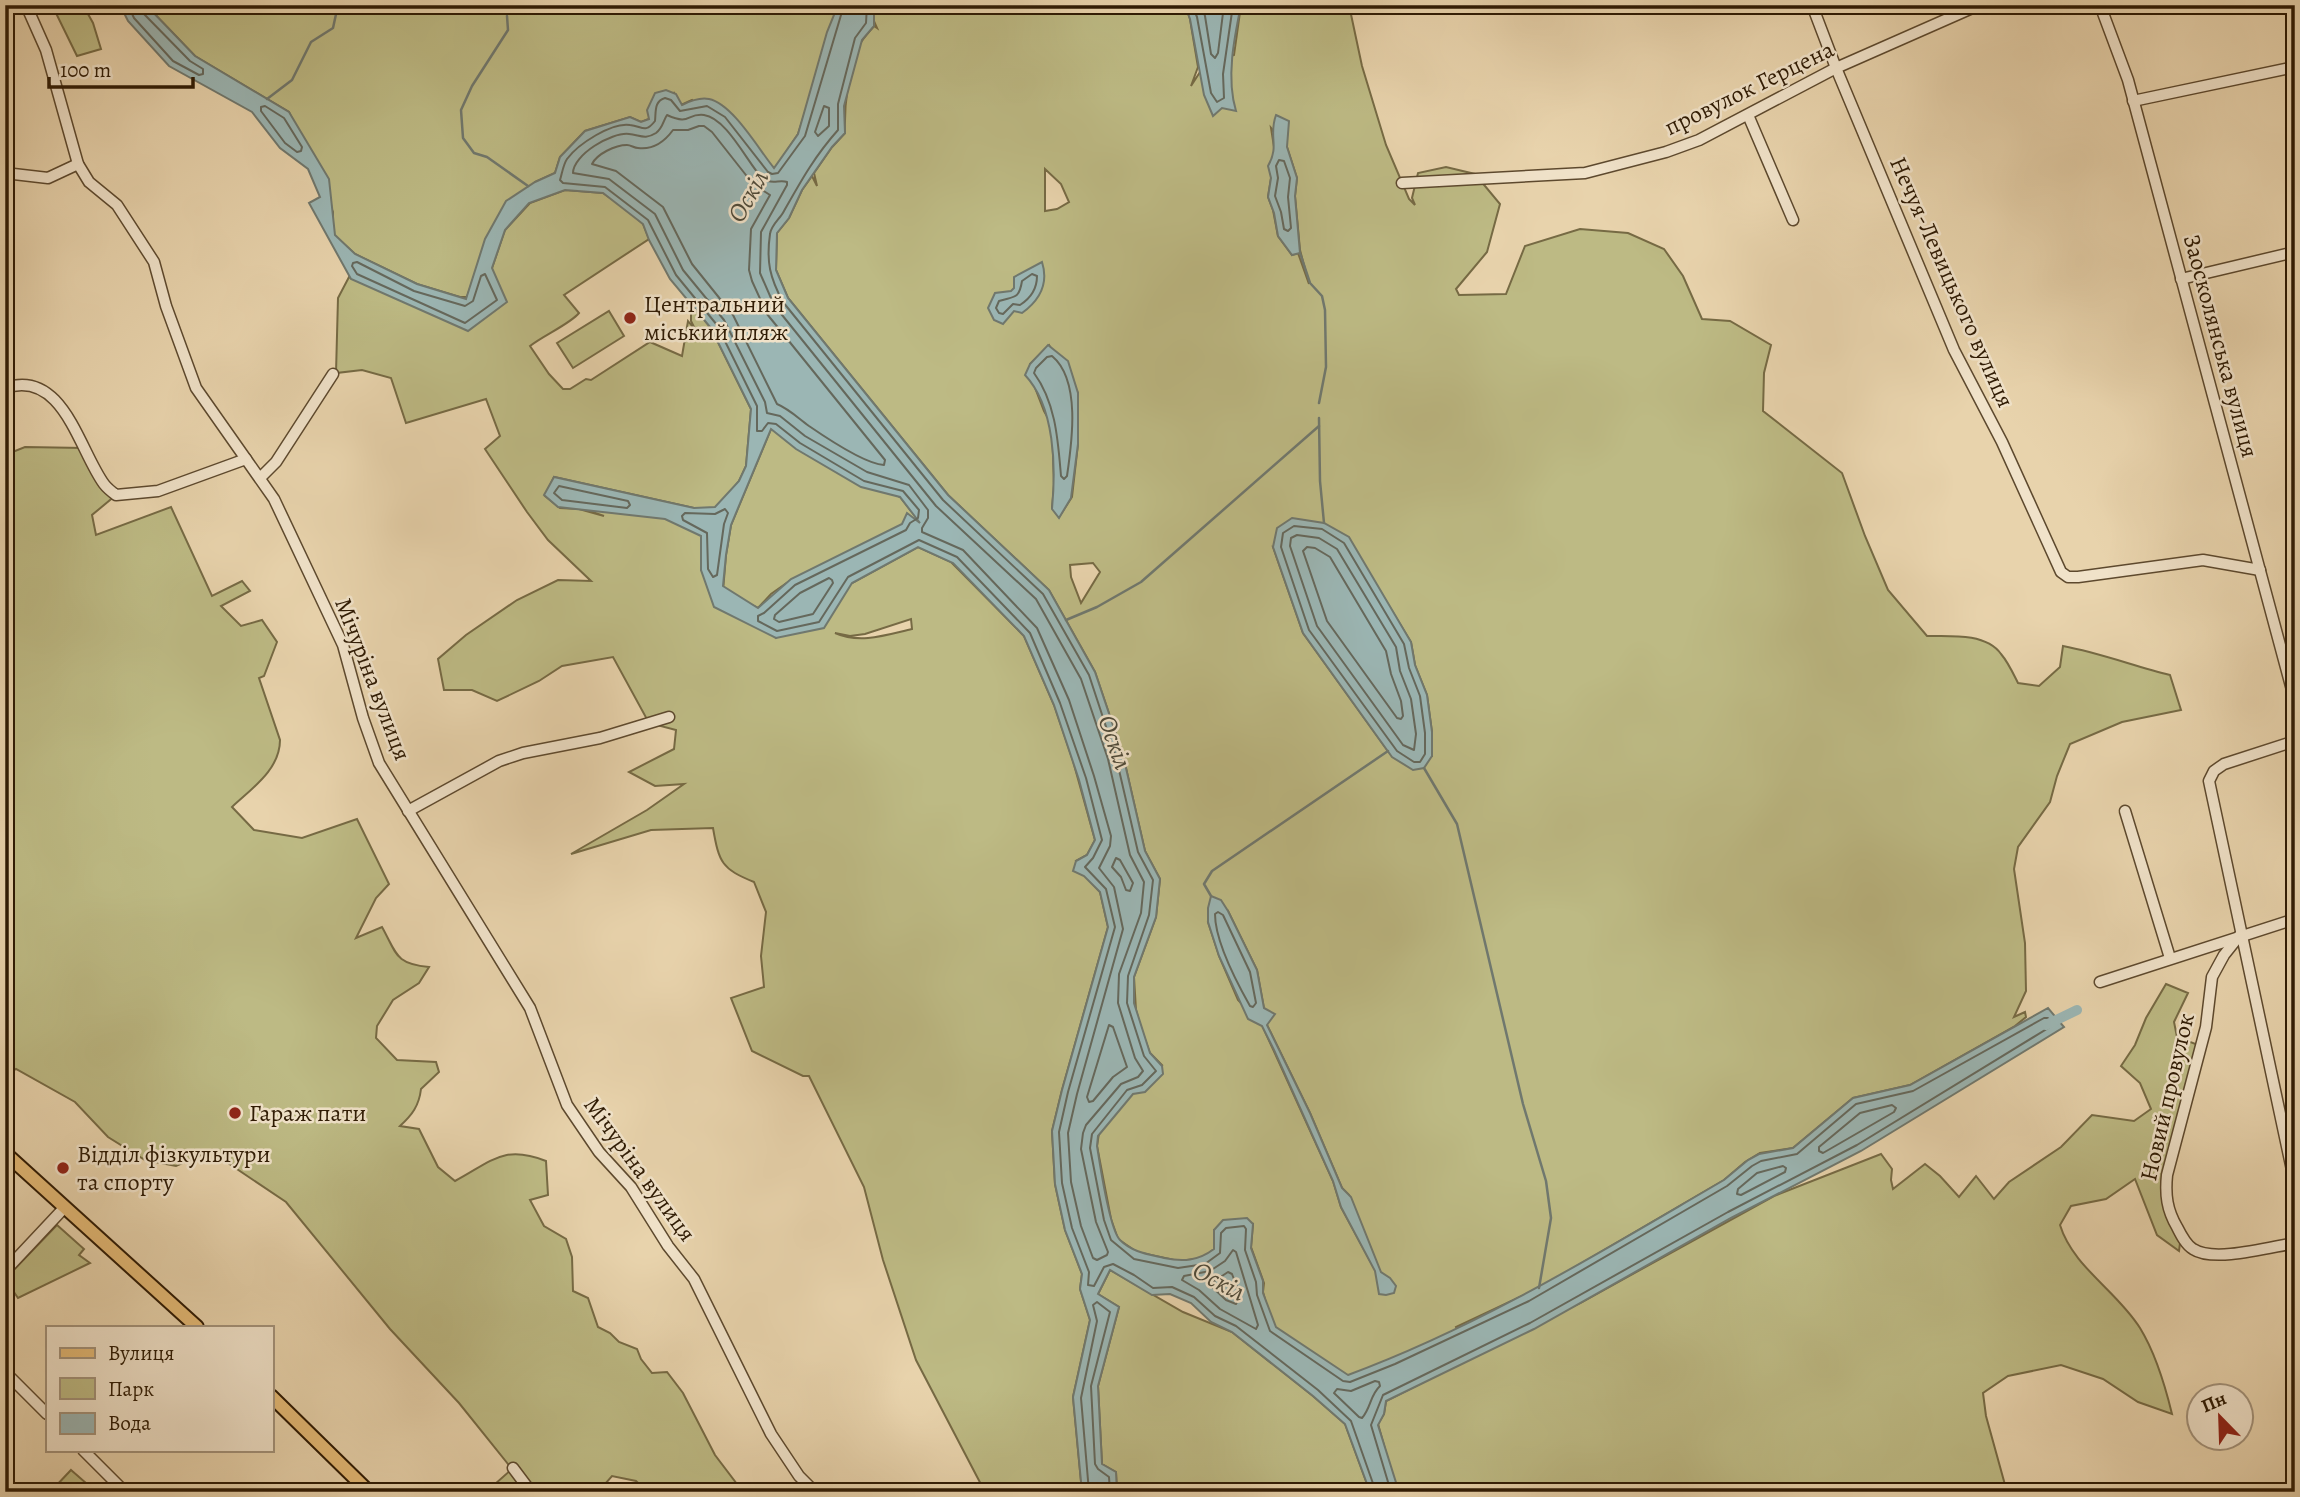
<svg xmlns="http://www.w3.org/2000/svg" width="2300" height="1497" font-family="Alegreya,serif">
<rect width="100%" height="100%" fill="#e8d3ac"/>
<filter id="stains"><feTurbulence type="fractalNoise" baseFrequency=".00286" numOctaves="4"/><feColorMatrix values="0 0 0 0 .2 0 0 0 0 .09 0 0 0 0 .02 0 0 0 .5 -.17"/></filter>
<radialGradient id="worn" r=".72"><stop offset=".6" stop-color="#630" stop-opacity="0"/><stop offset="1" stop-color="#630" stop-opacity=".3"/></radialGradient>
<!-- green -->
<g fill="#bdba84" stroke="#766a44" stroke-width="2" fill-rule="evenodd">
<path d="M52 5H83L93 23 101 49 77 56Z"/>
<path d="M146 5H705L719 8 728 5H839L798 134 774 170 692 100 681 105 674 93 649 119 641 122 630 117 585 131 560 157 555 173 535 182 486 241 467 297H460L417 284 355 254 333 234V212L289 112 195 56Z"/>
<path d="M874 5H1185L1190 19 1198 67 1191 86 1200 72V66L1234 55 1241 5H1349L1362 66 1386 145 1409 199 1415 205 1412 198 1418 173 1446 167 1475 174 1500 204 1487 252 1456 289 1459 295 1506 294 1525 246 1580 229 1628 233 1664 249 1683 276 1702 319 1730 321 1771 345 1764 373 1763 411 1842 473 1865 536 1888 590 1927 636C1950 636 1986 633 2001 654 2008 662 2013 673 2018 683L2039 686 2060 667 2063 646C2100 653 2134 666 2170 675L2181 710 2122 722 2070 744 2057 776 2050 802 2018 847 2014 869 2025 943 2026 991 2014 1017 2025 1012 2026 1017 2015 1026 1910 1085 1853 1098 1793 1148 1760 1153 1745 1162 1724 1180 1539 1288 1456 1327 1459 1334 1348 1378 1273 1328 1263 1292 1264 1283 1251 1247 1253 1224 1214 1230V1249L1203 1258 1179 1261 1137 1252 1118 1239 1111 1219 1097 1146 1103 1106 1162 1065 1150 1053 1141 1028 1136 1010 1134 977 1156 917 1160 879 1145 851 1123 755 1095 672 1049 590 948 495 788 298 776 270 777 233 789 218 802 190 812 176 817 186 814 173 832 147 845 133C844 106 848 70 860 44 863 38 869 32 874 26L877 28 873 19ZM1271 128 1287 147 1297 178 1295 196 1300 250 1309 284 1298 253 1292 255 1278 236 1273 210 1268 197 1275 153ZM1045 169 1061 184 1069 202 1057 209 1045 211ZM1049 345 1078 393V444L1072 497 1059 517 1052 508 1054 485 1052 425 1044 411 1034 385 1030 364ZM1273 547 1368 571 1411 642 1415 665 1427 695 1432 732V756L1388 751 1303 633ZM1093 563 1100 572 1081 603 1071 577 1070 565ZM1228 911 1257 970 1267 1025 1310 1113 1342 1188 1349 1195 1374 1268 1341 1207 1333 1181 1262 1025 1238 1000 1219 956 1208 922Z"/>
<path d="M565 190 603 193 628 210 643 224 649 239 564 295 579 313C570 324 544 335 530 346L549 374 563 389H570L586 379 591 380 650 342 682 356 688 321 696 331 691 321V304L711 328 751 409 746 466 739 481 717 509 694 508 554 477 545 496 560 508 579 509 604 516 575 506 664 517 704 535 701 570 776 638 852 583 918 547 951 562 1024 636 1054 705 1073 761 1095 840 1087 855 1076 861 1085 876 1100 892 1108 927 1062 1090 1052 1131 1055 1184 1065 1230 1082 1274 1080 1289 1090 1320 1073 1397 1082 1492H985L916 1360 883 1260 864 1187 809 1076H803L752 1051 731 998 764 987 761 956 766 912 754 882C722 869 719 863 713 828L651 830 571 854 647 810 684 784 655 786 629 772 674 749 676 730 649 723 613 657 562 666 539 681 497 701 472 690H444L438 659 466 635 517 600 558 580 591 581 548 540 527 512 485 449 500 436 486 399 406 423 391 378 362 370 336 373 338 298 349 277 456 323 492 268 505 230 530 203ZM911 619 912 629C886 635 860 644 835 633L850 636 865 634Z"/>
<path d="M609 311 624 336 573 368 557 343Z"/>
<path d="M771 429 900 497 923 526 904 527 811 576 791 580 771 594 758 608 723 591 726 555 731 525Z"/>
<path d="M25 447 84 448 116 495 92 515 96 535 171 507 212 596 242 581 250 591 221 606 241 626 262 620 277 642 264 676 259 678 280 740C280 770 251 789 232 807L254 830 302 838 357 819 389 884 376 898 356 938 382 927C397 954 395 964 429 967L419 983 393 1000 377 1026 376 1038 397 1060 436 1062 439 1072 421 1089C419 1106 412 1115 400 1126L419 1129 438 1167 455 1181C491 1162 503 1144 546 1161L548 1195 530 1200 544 1226 566 1239 572 1257 573 1291 588 1298 598 1327 610 1333 619 1342 637 1349 641 1359 652 1373 667 1372 683 1393 715 1455 743 1492H647L636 1481 612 1476 598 1492H486L512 1469 459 1403 390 1329 286 1202 210 1151 176 1166 145 1160 108 1137 75 1102 16 1069 5 1076V455Z"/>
<path d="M2166 984 2188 993 2174 1022 2177 1037 2201 1046 2167 1175 2168 1206 2181 1235 2179 1251 2157 1235 2135 1179 2106 1199 2071 1206 2060 1225C2073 1267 2117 1291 2140 1328 2156 1354 2165 1385 2172 1414L2138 1402 2103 1379 2061 1365 2008 1376 1983 1393 1986 1416 2007 1492H1397L1378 1424 1384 1414 1386 1401 1582 1302 1774 1196 1881 1154 1892 1169 1891 1180 1893 1189 1925 1164 1940 1176 1959 1197 1976 1176 1994 1199 2009 1182 2061 1147 2092 1115 2134 1121 2151 1109 2140 1083 2121 1066 2135 1045 2146 1018Z"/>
<path d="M57 1225 84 1249 79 1255 90 1263 18 1298 5 1279Z"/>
<path d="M1110 1270 1183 1312 1232 1332 1313 1396 1345 1424 1370 1492H1117L1116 1472 1102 1464 1098 1386 1119 1307 1098 1294Z"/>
<path d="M71 1470 94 1490 92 1492H59L54 1488Z"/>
</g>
<!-- water -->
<g fill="#9bb6b4" stroke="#70786e" stroke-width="2" fill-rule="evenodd">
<path d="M120 5H146L195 56 289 112 329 179 335 235 355 254 417 284 466 299 485 239 506 201 535 182 555 173 560 157 585 131 630 117 641 122 649 119 647 110 655 93 666 90 676 94 682 105C690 101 700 97 709 99 733 104 759 150 774 168L798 134 827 32 838 5H874V26L862 40 844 106 845 133 832 147 802 190 789 218 777 233 776 270 788 298 948 495 1049 590 1095 672 1123 755 1145 851 1160 879 1156 917 1134 977V1003L1150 1053 1162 1066 1163 1074 1145 1092 1133 1094 1098 1136 1097 1146C1100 1164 1109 1229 1120 1240 1132 1252 1147 1254 1164 1258 1183 1262 1198 1261 1214 1249V1230L1223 1220 1247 1218 1253 1224 1251 1248 1263 1281V1293L1276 1327 1348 1375C1481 1326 1602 1251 1724 1180L1748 1160 1759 1154 1793 1148 1853 1098 1910 1085 2048 1008 2064 1027 1861 1151 1731 1218 1534 1329 1386 1401 1384 1414 1378 1425 1399 1492H1370L1345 1424 1313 1396 1232 1332 1211 1322 1191 1303 1170 1294 1152 1295 1110 1270 1098 1294 1119 1307 1098 1386 1102 1464 1116 1472 1117 1492H1082L1073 1397 1090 1320 1080 1289 1082 1274 1065 1230 1055 1184 1052 1131 1062 1090 1108 927 1100 892 1084 876 1073 871 1076 861 1087 855 1095 840 1079 780 1054 705 1024 636 953 563 918 547 852 583 824 628 776 638 714 607 701 570V536L665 519 558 507 544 495 554 477 694 508 715 507 739 481 746 466 751 409 711 328 670 279 649 240 643 224 603 193 565 190 529 203 505 230 492 268 507 302 468 331 351 279 309 203 320 197 308 169 280 148 252 112 169 66 128 21ZM771 429 796 449 861 487 900 497 920 523 907 513 902 524 791 579 758 608 723 586 726 555 731 525Z"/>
<path d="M1185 5H1241C1234 39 1226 78 1236 111L1222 108 1213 116 1204 95 1190 19Z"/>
<path d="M1276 115 1289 121 1287 147 1297 178 1295 196 1300 253 1292 255 1278 236 1274 213 1268 197 1271 178 1268 166C1280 145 1268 137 1276 115Z"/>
<path d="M1042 262C1049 284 1040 300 1022 313L1014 311 1003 324 994 320 988 308 995 293 1011 291 1014 288V277Z"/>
<path d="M1048 345 1068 361 1078 393V444L1071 498 1059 518 1052 509C1056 467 1055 407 1025 375L1030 364Z"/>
<path d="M1292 518 1324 523 1349 537 1411 642 1415 665 1427 695 1432 732V756L1424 768 1413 770 1392 757 1303 633 1273 547 1277 528Z"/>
<path d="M1211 896 1221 900 1228 911 1257 970 1264 1008 1275 1014 1267 1025 1310 1113 1342 1188 1351 1197 1381 1272 1390 1278 1396 1286 1394 1293 1386 1295 1379 1294 1375 1271 1341 1207 1333 1181 1274 1050 1262 1026 1248 1019 1219 956 1208 922V908Z"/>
</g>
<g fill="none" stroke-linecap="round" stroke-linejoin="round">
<!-- shore -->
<g stroke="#65685c" stroke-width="2">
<path d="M128 5 134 18 173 61 199 75 203 74V69L190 61 143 13 141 5"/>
<path d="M844 5 805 136 778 173 772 174 768 172 725 117 707 106 680 111 671 100 665 98C654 101 656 112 655 121 645 134 642 126 630 125 612 122 578 144 567 159 563 165 562 174 560 180L563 183 605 187 648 220 676 275 717 325 757 406V431H762L768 423 776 424 800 443 864 481 903 491 919 510 918 518 910 523 906 530 795 585 764 613 758 616V621L777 631 819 622 848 577 919 540 957 557 1030 633 1060 703 1086 778 1102 840 1093 858 1085 867 1106 889 1115 927 1068 1092 1059 1132 1062 1183 1072 1228 1089 1272 1088 1285 1094 1286 1104 1267 1113 1264 1134 1275 1153 1288 1172 1287 1194 1297 1215 1316 1236 1326 1318 1390 1351 1421 1376 1492"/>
<path d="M867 5 866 23 855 38 838 104V130C814 157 801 181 784 211 780 219 771 225 770 234 766 262 770 278 783 302L943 500 1043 594 1089 675 1116 757 1138 852 1153 880 1149 915 1128 976 1127 1003 1144 1056 1156 1071 1142 1085 1127 1090 1092 1134 1090 1148 1104 1220 1111 1240 1134 1259 1178 1268 1205 1264 1220 1253 1221 1233 1226 1228 1244 1226 1246 1229 1245 1250 1256 1282 1257 1295 1270 1331 1343 1381 1350 1382 1395 1364 1529 1301 1727 1186 1752 1166 1761 1161 1797 1154 1856 1104 1913 1091 2044 1018H2048L2052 1023 2050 1027 1857 1145 1728 1212 1530 1323 1383 1395 1371 1425 1391 1492"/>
<path d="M1192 5 1197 17 1211 93 1217 102 1224 98 1223 74 1233 5"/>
<path d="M1201 5 1205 16 1211 54 1215 58 1218 53 1224 5"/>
<path d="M824 106 829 108V126L818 136 815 132Z"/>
<path d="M261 107 265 106 284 118 302 147 301 151 297 152 285 143 261 111Z"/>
<path d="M667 115C691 126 686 113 704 115 727 118 748 164 763 179 772 185 780 179 787 182V185L761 232 760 273 774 305 936 506 1036 599 1081 679 1108 759 1130 855 1144 882 1141 913 1119 974 1118 1003 1135 1058 1143 1071 1138 1077 1121 1084 1086 1125 1083 1133 1081 1149 1096 1222 1108 1252 1107 1255 1097 1260 1093 1258 1081 1226 1071 1182 1068 1133 1077 1094 1123 929 1114 887 1099 868 1110 846 1111 836 1094 776 1069 700 1037 628 963 550 922 532V528L928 518V510L909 485 867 472 805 436 780 416 767 413 765 402 724 320 683 270 655 214 609 179 573 173C573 155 611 132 629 134 640 135 645 140 656 133 663 128 663 121 667 115Z"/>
<path d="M699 126H704L712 132 753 184 770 195 751 229 749 270 752 281 767 314 885 460 884 465C866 464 825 437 809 426 798 418 789 409 777 404L733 315 692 264 663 207 616 171 592 164C597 154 615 145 627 145 631 145 634 148 638 148 653 150 665 141 673 130H688Z"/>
<path d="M1279 160 1284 161 1290 178 1288 197 1291 228 1288 231 1284 229 1281 212 1275 196 1278 178 1276 166Z"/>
<path d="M357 262 414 291 465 306 473 301 481 276 485 274 497 300 465 323 357 274 352 266 353 263Z"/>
<path d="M1032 274 1037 276C1037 289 1031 298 1020 305L1013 304 1003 314 999 313 996 308 999 301C1014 296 1019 300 1022 281Z"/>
<path d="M1052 356C1081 380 1072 442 1067 476L1064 479 1061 476C1058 441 1056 403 1034 373L1036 368 1047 357Z"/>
<path d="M559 486 628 501 630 505 627 508 562 500 554 493Z"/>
<path d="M725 509 728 513 724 524 717 575 713 577 708 569 707 533 683 520 682 516 685 513 715 514Z"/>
<path d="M1294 526 1322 529 1344 543 1404 644 1409 668 1420 696 1425 733V754L1420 762H1414L1397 751 1309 630 1281 547 1283 533Z"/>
<path d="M1297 535 1319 538 1337 549 1396 647 1400 671 1411 699 1416 734 1414 750 1403 745 1317 626 1290 546 1291 538Z"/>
<path d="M1307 547 1315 548 1330 557 1386 651 1391 674 1401 701 1403 716 1401 719 1397 718 1327 621 1303 551Z"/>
<path d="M829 578 832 580 833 583 813 614 779 622 774 619 775 615 800 593Z"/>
<path d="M1116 858 1120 860 1133 883 1130 891 1126 890 1121 877 1112 867Z"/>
<path d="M1218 912 1223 915 1250 972 1256 1003 1253 1007 1250 1006C1237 983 1215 940 1215 914Z"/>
<path d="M1109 1025 1113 1027 1127 1067 1113 1077 1093 1101 1089 1102 1087 1097Z"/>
<path d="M1892 1105 1896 1108 1894 1112 1823 1153 1819 1151V1147L1860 1113Z"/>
<path d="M1783 1166 1786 1168 1785 1172 1741 1195 1737 1194 1738 1189 1757 1173Z"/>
<path d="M1233 1250 1236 1252 1258 1325 1256 1329 1220 1309 1199 1290 1182 1280 1184 1276 1210 1271 1225 1261Z"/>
<path d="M1228 1272 1232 1274 1237 1287 1238 1300 1236 1304 1226 1300 1211 1286 1213 1282Z"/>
<path d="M1375 1381 1379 1382 1380 1386C1370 1395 1371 1408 1362 1418L1359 1417 1334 1393 1337 1389 1351 1391Z"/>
<path d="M1089 1492 1081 1398 1097 1321 1093 1305 1097 1302 1110 1312 1091 1386 1095 1464 1098 1469 1109 1477 1110 1492"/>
</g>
<!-- stream -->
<g stroke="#70786e" stroke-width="2.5">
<path d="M507 16 508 30 472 86 461 110 463 138 474 153 487 157 528 186"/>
<path d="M267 99 292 80 311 42 333 28 338 5"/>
<path d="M1300 253 1310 283 1322 296 1325 310 1326 367 1319 403"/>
<path d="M1319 418 1320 481 1324 523"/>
<path d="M1066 620 1097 607 1141 582 1319 426"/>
<path d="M1424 768 1457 824 1523 1104 1546 1181 1551 1218 1539 1288"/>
<path d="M1211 896 1204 884 1212 871 1388 751"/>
</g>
<!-- canal -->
<path stroke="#9bb6b4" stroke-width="10" d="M2046 1025 2077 1010"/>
<defs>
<g id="minor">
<path d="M26 5 46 50 78 164 89 182 117 205 154 262 166 306 196 388 274 499 343 645 363 718 379 763 530 1008 567 1105 599 1152 631 1187 668 1246 694 1279 771 1434 799 1476 815 1492"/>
<path d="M1812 5 1836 68 1954 350 2002 442 2061 572 2068 577H2078L2203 560 2260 570"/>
<path d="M2100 5 2128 80 2295 701"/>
<path d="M2133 101 2295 67"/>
<path d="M1748 115 1793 220"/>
<path d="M5 173 48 178 78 164"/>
<path d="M1402 183 1585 173 1666 152 1699 140 1836 68 1979 5"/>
<path d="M2181 279 2295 252"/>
<path d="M5 388C63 368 79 450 104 484 107 488 112 492 116 495L158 491 246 459"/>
<path d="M260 478 276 462 333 374"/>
<path d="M2295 741 2224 764 2214 771 2209 781 2295 1184"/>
<path d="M408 811 499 761 523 753 600 738 669 717"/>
<path d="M2125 811 2170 958"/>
<path d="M2240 935 2224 955 2212 977 2206 1027 2167 1175C2165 1195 2167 1210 2177 1227 2181 1235 2186 1245 2193 1249 2214 1263 2270 1247 2295 1243"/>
<path d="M2100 982 2295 919"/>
<path d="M5 1271 65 1207"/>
<path d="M5 1372 47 1414"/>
<path d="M83 1450 125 1492"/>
<path d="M513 1468 531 1492"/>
</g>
<g id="major">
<path d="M5 1153 197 1327"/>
<path d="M271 1396 369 1492"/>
</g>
</defs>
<!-- minor casing -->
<use href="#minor" stroke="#5d492e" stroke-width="13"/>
<!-- major casing -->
<use href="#major" stroke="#2f1b04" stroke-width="16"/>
<!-- minor -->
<use href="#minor" stroke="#f0e2c9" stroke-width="10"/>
<!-- major -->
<use href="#major" stroke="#e4ba76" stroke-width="12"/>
</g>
<!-- markers -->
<g fill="#8f2418" stroke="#f0e2c9" stroke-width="2.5">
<circle cx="630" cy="318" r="7"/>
<circle cx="235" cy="1113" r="7"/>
<circle cx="63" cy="1168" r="7"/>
</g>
<g text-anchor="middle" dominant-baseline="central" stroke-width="5" stroke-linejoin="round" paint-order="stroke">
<!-- street labels -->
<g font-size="24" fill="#2f1b04" stroke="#f0e2c9">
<text transform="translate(1749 88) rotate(-26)">провулок Герцена</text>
<text transform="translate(1952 282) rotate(66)">Нечуя-Левицького вулиця</text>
<text transform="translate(2221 346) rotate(75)">Заосколянська вулиця</text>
<text transform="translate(373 679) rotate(69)">Мічуріна вулиця</text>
<text transform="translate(2167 1097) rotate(-77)">Новий провулок</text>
<text transform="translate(640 1169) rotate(54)">Мічуріна вулиця</text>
</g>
<!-- poi labels -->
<g font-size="24" fill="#2f1b04" stroke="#f0e2c9" text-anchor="start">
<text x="644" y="304">Центральний<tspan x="644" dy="28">міський пляж</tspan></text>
<text x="249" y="1113">Гараж пати</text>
<text x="77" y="1154">Відділ фізкультури<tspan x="77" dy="28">та спорту</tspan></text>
</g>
<!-- water labels -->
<g font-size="26" font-style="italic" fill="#4f4a39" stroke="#f0e2c9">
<text transform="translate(748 196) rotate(-60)">Оскіл</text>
<text transform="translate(1115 742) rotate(71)">Оскіл</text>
<text transform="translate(1219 1281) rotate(28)">Оскіл</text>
</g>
</g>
<!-- margin -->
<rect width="2300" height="1497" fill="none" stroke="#e8d3ac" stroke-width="28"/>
<rect x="7" y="7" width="2286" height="1483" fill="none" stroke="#2f1b04" stroke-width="3.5"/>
<rect x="14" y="14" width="2272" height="1469" fill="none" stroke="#2f1b04" stroke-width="2"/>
<!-- legend -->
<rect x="46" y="1326" width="228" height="126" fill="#f0e2c9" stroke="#a3927a" stroke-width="2"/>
<rect x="60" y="1348" width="35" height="10" fill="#e4ba76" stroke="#a3927a" stroke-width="2"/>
<text x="108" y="1360" font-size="21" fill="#2f1b04">Вулиця</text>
<rect x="60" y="1378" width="35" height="21" fill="#bdba84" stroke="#a3927a" stroke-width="2"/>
<text x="108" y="1396" font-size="21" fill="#2f1b04">Парк</text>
<rect x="60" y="1413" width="35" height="21" fill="#9bb6b4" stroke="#a3927a" stroke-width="2"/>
<text x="108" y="1430" font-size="21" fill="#2f1b04">Вода</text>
<!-- north arrow -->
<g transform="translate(2220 1417) rotate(337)"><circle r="33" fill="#f0e2c9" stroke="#a3927a" stroke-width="2"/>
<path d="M0-5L12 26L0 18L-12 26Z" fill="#8f2418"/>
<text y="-10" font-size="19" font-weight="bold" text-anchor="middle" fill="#2f1b04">Пн</text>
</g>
<!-- scale -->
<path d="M49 77v10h144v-10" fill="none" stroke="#2f1b04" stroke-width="3.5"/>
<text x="60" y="77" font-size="21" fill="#2f1b04" stroke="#f0e2c9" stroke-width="5" paint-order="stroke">100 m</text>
<rect width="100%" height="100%" filter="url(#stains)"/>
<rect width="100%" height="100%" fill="url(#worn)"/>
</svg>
